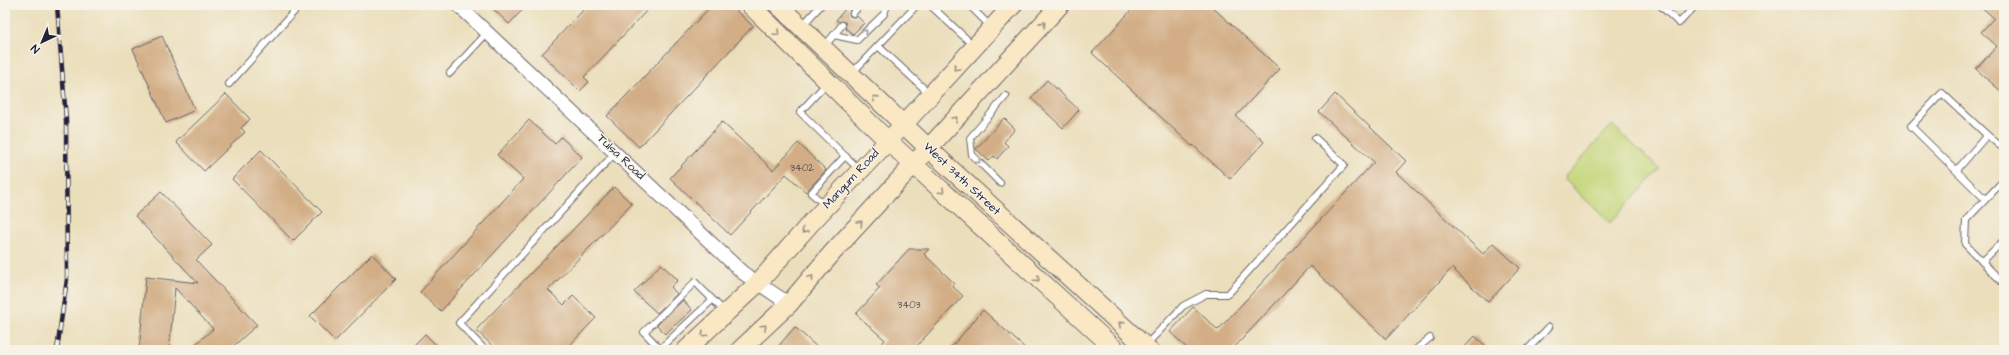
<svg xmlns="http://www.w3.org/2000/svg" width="2009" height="355" font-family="'Architects Daughter',sans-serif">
<rect width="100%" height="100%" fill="#f7f3e8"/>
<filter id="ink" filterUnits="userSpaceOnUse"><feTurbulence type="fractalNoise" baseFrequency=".025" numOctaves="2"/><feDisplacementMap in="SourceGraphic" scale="8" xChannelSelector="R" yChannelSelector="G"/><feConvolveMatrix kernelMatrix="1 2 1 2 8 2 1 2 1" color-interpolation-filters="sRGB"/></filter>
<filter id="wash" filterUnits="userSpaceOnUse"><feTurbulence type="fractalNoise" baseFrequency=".012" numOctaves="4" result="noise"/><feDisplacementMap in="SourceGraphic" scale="16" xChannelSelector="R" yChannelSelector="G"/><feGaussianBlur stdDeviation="0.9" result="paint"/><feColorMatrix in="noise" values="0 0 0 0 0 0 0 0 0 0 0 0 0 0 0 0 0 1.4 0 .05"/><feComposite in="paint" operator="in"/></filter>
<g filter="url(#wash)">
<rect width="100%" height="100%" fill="#ebdebb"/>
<!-- green -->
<path fill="#c3d577" stroke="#727c59" d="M1612 125 1660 169 1610 223 1565 180 1566 175Z"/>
<g id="blocks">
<!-- building -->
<g fill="#d2ad85">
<path d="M489 5H527L509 24Z"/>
<path d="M588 5H652L584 77 589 82 580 91 542 54Z"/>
<path d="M712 5H730L753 26 639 147 607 116Z"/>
<path d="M1136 5H1210L1280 69 1236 116 1264 142 1230 179 1193 145 1192 146 1092 53Z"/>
<path d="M1979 5H2004V94L1976 69 1997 46 1981 32 1994 18Z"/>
<path d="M847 7 850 10V16L853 17 857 16 864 23 853 34 845 28V22H839L836 20Z"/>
<path d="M162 36 195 110 166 123 133 49Z"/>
<path d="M1047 80 1079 110 1063 128 1031 98Z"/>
<path d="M226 94 250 119 241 128 245 132 204 171 176 142Z"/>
<path d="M1335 94 1406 161 1396 172 1435 209 1483 254 1493 243 1520 268 1488 302 1452 268 1386 339 1310 266 1232 350H1189L1170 332 1193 307 1218 330 1374 162 1319 112Z"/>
<path d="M1004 118 1015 129 1004 142 1008 146 997 159 994 156 989 161 976 149Z"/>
<path d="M529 120 555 144 561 137 582 157 441 311 420 292 523 179 497 155Z"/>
<path d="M722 122 773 170 798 143 826 170 806 192 786 174 730 235 670 178Z"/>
<path d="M261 150 322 212 293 241 232 179Z"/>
<path d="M614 187 632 204 548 290 564 305 573 296 596 318 565 350H497L476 330Z"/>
<path d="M161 192 212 245 196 260 257 325 229 350H189L213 329 175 288 169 350H139L146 277 198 283 135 216Z"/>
<path d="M909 249H929L924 254 954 283 952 286 963 296 913 350H876L885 340 856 314 880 288 876 285Z"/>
<path d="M372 254 396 279 335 341 310 316Z"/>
<path d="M661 264 678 280 671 287 677 294 657 313 634 292Z"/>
<path d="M683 300 692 310 665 334 657 325Z"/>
<path d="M983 310 1027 350H949Z"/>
<path d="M795 327 820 350H775Z"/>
<path d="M425 334 441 350H409Z"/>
<path d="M1475 336 1490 350H1462Z"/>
</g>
</g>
</g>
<g filter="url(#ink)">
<use href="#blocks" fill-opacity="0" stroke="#686468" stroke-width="1"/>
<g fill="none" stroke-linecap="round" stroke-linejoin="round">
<defs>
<g id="lane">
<path d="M930 5 974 46"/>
<path d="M969 5 991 27"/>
<path d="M1660 5 1679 23 1696 5"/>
<path d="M853 13 860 5"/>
<path d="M802 26 821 5"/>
<path d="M834 35 857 40 884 14 887 5"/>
<path d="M878 46 930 94"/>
<path d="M824 47 842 25"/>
<path d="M450 73 487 33"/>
<path d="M852 73 917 5"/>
<path d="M229 84 300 5"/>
<path d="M826 84 800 112 845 156"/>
<path d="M1987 135 2004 149"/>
<path d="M1957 170 1987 135 1942 93 1911 126 1985 199"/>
<path d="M2004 180 1966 220 1965 244 2004 284"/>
<path d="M1000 183 972 155 970 138 1006 96"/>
<path d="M825 205 811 193 845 156 859 169"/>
<path d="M1982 262 2004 240"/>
<path d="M1146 345 1183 306 1206 294H1228L1344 165 1315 138"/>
<path d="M660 349 712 300"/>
<path d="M485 350 459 323 615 153"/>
<path d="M661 350 644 332 695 282 725 312"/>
<path d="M1415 350 1430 338"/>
<path d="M1527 350 1549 327"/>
</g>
<path id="street" d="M458 5 743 273 789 304"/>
<g id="secondary">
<path d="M750 5 888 141 1116 350"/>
<path d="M778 5 943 162 1149 350"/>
<path d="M686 350 758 283 810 224 904 124 1013 5"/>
<path d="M740 350 789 304 833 252 1060 5"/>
</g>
</defs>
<!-- lane casing -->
<use href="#lane" stroke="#686468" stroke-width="8"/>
<!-- street casing -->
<use href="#street" stroke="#686468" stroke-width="15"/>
<!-- secondary casing -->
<use href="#secondary" stroke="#686468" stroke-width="20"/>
<!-- lane -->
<use href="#lane" stroke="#fff" stroke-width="6"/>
<!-- street -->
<use href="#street" stroke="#fff" stroke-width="13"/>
<!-- secondary -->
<use href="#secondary" stroke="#fae7c3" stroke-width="18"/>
<defs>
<path id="rail" d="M57 350 67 279 66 120 57 5"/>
</defs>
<!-- rail casing -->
<use href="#rail" stroke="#22223b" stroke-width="4.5"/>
<!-- rail -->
<use href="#rail" stroke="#f7f3e8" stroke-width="3" stroke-dasharray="9" stroke-linecap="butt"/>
</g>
<!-- one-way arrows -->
<defs><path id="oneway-chevron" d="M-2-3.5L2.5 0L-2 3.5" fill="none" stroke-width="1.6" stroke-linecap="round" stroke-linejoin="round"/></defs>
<g stroke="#998e86">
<use href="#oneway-chevron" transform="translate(1043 24) rotate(-48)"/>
<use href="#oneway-chevron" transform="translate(777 33) rotate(45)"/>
<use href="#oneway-chevron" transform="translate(956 68) rotate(133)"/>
<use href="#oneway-chevron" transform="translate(875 98) rotate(-136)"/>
<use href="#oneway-chevron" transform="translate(955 119) rotate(-47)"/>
<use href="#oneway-chevron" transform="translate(942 191) rotate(43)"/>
<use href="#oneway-chevron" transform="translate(860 223) rotate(-47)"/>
<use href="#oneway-chevron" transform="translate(804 231) rotate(131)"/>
<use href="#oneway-chevron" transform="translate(811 278) rotate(-50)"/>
<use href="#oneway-chevron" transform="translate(1037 279) rotate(42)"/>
<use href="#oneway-chevron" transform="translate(1121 324) rotate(-138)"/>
<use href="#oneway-chevron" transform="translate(764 327) rotate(-43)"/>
<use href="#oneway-chevron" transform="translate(704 334) rotate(137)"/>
</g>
<g stroke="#9c9ca7">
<use href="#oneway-chevron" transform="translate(865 32) rotate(-44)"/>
<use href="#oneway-chevron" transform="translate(978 161) rotate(45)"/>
</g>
</g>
<g text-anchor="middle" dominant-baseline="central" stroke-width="3" stroke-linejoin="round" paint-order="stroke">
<!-- number labels -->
<g font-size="10" fill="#4e454e">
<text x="802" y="168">3402</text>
<text x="909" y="305">3403</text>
</g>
<!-- street labels -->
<g font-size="12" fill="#22223b" stroke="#f7f3e8">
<text transform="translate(621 157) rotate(43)">Tulsa Road</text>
<text transform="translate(851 179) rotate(-47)">Mangum Road</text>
<text transform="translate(962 179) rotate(43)">West 34th Street</text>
</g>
</g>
<!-- margin -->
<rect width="2009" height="355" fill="none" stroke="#f7f3e8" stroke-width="20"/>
<!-- north arrow -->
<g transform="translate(42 42) rotate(224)" stroke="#f7f3e8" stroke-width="3" paint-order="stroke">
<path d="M0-3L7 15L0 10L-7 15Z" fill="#22223b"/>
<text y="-6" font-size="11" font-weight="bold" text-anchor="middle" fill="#22223b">N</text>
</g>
</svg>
